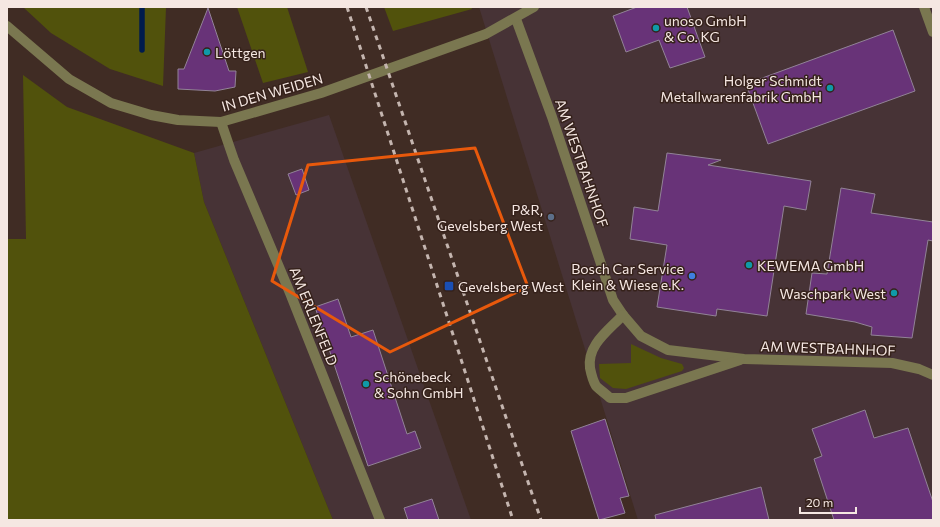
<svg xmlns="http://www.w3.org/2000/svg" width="940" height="527" font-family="Commissioner,sans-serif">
<rect width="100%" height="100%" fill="#402c24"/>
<!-- industrial -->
<g fill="#473336">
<path d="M479 7H933V520H638Z"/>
<path d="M329 115 471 520H333L204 202 194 153Z"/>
</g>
<!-- green -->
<g fill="#51520c">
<path d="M23 7H166L163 86 110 69 51 33Z"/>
<path d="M237 7H287L308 72 263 83Z"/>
<path d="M384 7H471L472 9 393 31Z"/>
<path d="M23 75 67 107 194 153 204 202 333 520H7V239H26Z"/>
<path d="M631 344 661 358 682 364 684 368 682 371 626 389 613 388 600 378 599 364 631 363Z"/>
</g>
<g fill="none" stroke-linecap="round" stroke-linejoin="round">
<!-- stream -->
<path stroke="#001b4d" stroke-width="5.5" d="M142 50V7"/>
</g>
<!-- building -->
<g fill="#683378" stroke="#928397">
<path d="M637 7H687L705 57 670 68 659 40 626 52 613 16Z"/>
<path d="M208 8 229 71H236L235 87 215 91 178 89V69H184Z"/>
<path d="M893 30 915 91 768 144 746 84Z"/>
<path d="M667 153 721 160 708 165 811 181 806 210 784 206 767 316 717 309 716 316 657 307 667 245 630 239 634 207 658 211Z"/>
<path d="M302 169 309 190 296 195 288 174Z"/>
<path d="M841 188 875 194 871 213 933 222V241L928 240 912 338 871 335 872 327 855 322 806 314 812 273 827 274Z"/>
<path d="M338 299 351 337 373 330 407 434 415 431 421 448 368 466 315 307Z"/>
<path d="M865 410 874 438 908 428 933 502V520H834L814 459 822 456 812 429Z"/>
<path d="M605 419 629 496 620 498 625 513 599 520 571 431Z"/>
<path d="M761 487 769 520H656L655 515Z"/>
<path d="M432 499 439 520H408L404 508Z"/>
</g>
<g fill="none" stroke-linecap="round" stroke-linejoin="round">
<!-- minor -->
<g stroke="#7a7750" stroke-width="10">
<path d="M924 7 933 32"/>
<path d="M516 19 552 117 613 300 623 315 641 336 668 350 744 359 892 363 919 369 933 375"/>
<path d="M7 26 69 79 111 103 151 115 178 120 221 122 321 93 486 34 534 7"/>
<path d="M221 122 234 160 290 293 380 520"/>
<path d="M623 315C608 331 587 345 590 368 591 373 593 381 596 386 600 390 606 394 610 398H626L740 360"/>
</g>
<!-- rail -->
<g stroke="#c4b5af" stroke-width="3" stroke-dasharray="5 5" stroke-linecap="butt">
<path d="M347 7 513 520"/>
<path d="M366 7 541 520"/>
</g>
</g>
<!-- marked area -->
<path fill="none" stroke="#e8590c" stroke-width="3" stroke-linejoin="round" d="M475 148 528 287 390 352 272 281 308 165Z"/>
<!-- markers -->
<g fill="#0f9aa8" stroke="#36221b" stroke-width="1.5">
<circle cx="656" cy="28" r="4"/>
<circle cx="207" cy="52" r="4"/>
<circle cx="830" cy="88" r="4"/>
<circle cx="749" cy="265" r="4"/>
<circle cx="894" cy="293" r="4"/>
<circle cx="366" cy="384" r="4"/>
</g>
<circle fill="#5c6f8a" stroke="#36221b" stroke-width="1.5" cx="551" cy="217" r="4"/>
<circle fill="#3f7fe0" stroke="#36221b" stroke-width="1.5" cx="692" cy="276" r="4"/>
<rect fill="#1a4fb4" stroke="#36221b" stroke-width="1.5" x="444" y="281" width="10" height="10" rx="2"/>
<g text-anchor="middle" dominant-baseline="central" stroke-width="3" stroke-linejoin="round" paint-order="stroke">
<!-- poi labels -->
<g font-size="14" fill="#f5e7e2" stroke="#36221b" text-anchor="start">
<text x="664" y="20">unoso GmbH<tspan x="664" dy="16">&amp; Co. KG</tspan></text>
<text x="215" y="52">Löttgen</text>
<text x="822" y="80" text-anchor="end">Holger Schmidt<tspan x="822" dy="16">Metallwarenfabrik GmbH</tspan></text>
<text x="543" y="209" text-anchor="end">P&amp;R,<tspan x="543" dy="16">Gevelsberg West</tspan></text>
<text x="757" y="265">KEWEMA GmbH</text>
<text x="684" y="268" text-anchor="end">Bosch Car Service<tspan x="684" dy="16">Klein &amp; Wiese e.K.</tspan></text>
<text x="458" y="286">Gevelsberg West</text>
<text x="886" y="293" text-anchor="end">Waschpark West</text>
<text x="374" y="376">Schönebeck<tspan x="374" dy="16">&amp; Sohn GmbH</tspan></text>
</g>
<!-- street labels -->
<g font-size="14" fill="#f5e7e2" stroke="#36221b">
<text transform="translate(272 92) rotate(-16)">IN DEN WEIDEN</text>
<text transform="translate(582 163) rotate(71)">AM WESTBAHNHOF</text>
<text transform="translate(314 316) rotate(68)">AM ERLENFELD</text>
<text transform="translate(828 348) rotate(2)">AM WESTBAHNHOF</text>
</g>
</g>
<!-- border -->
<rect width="940" height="527" fill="none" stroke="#f5e7e2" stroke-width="16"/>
<!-- scale -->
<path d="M800 507v6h56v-6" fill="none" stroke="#f5e7e2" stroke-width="2"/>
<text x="806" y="507" font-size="12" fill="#f5e7e2" stroke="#36221b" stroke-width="3" paint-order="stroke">20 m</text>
</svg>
